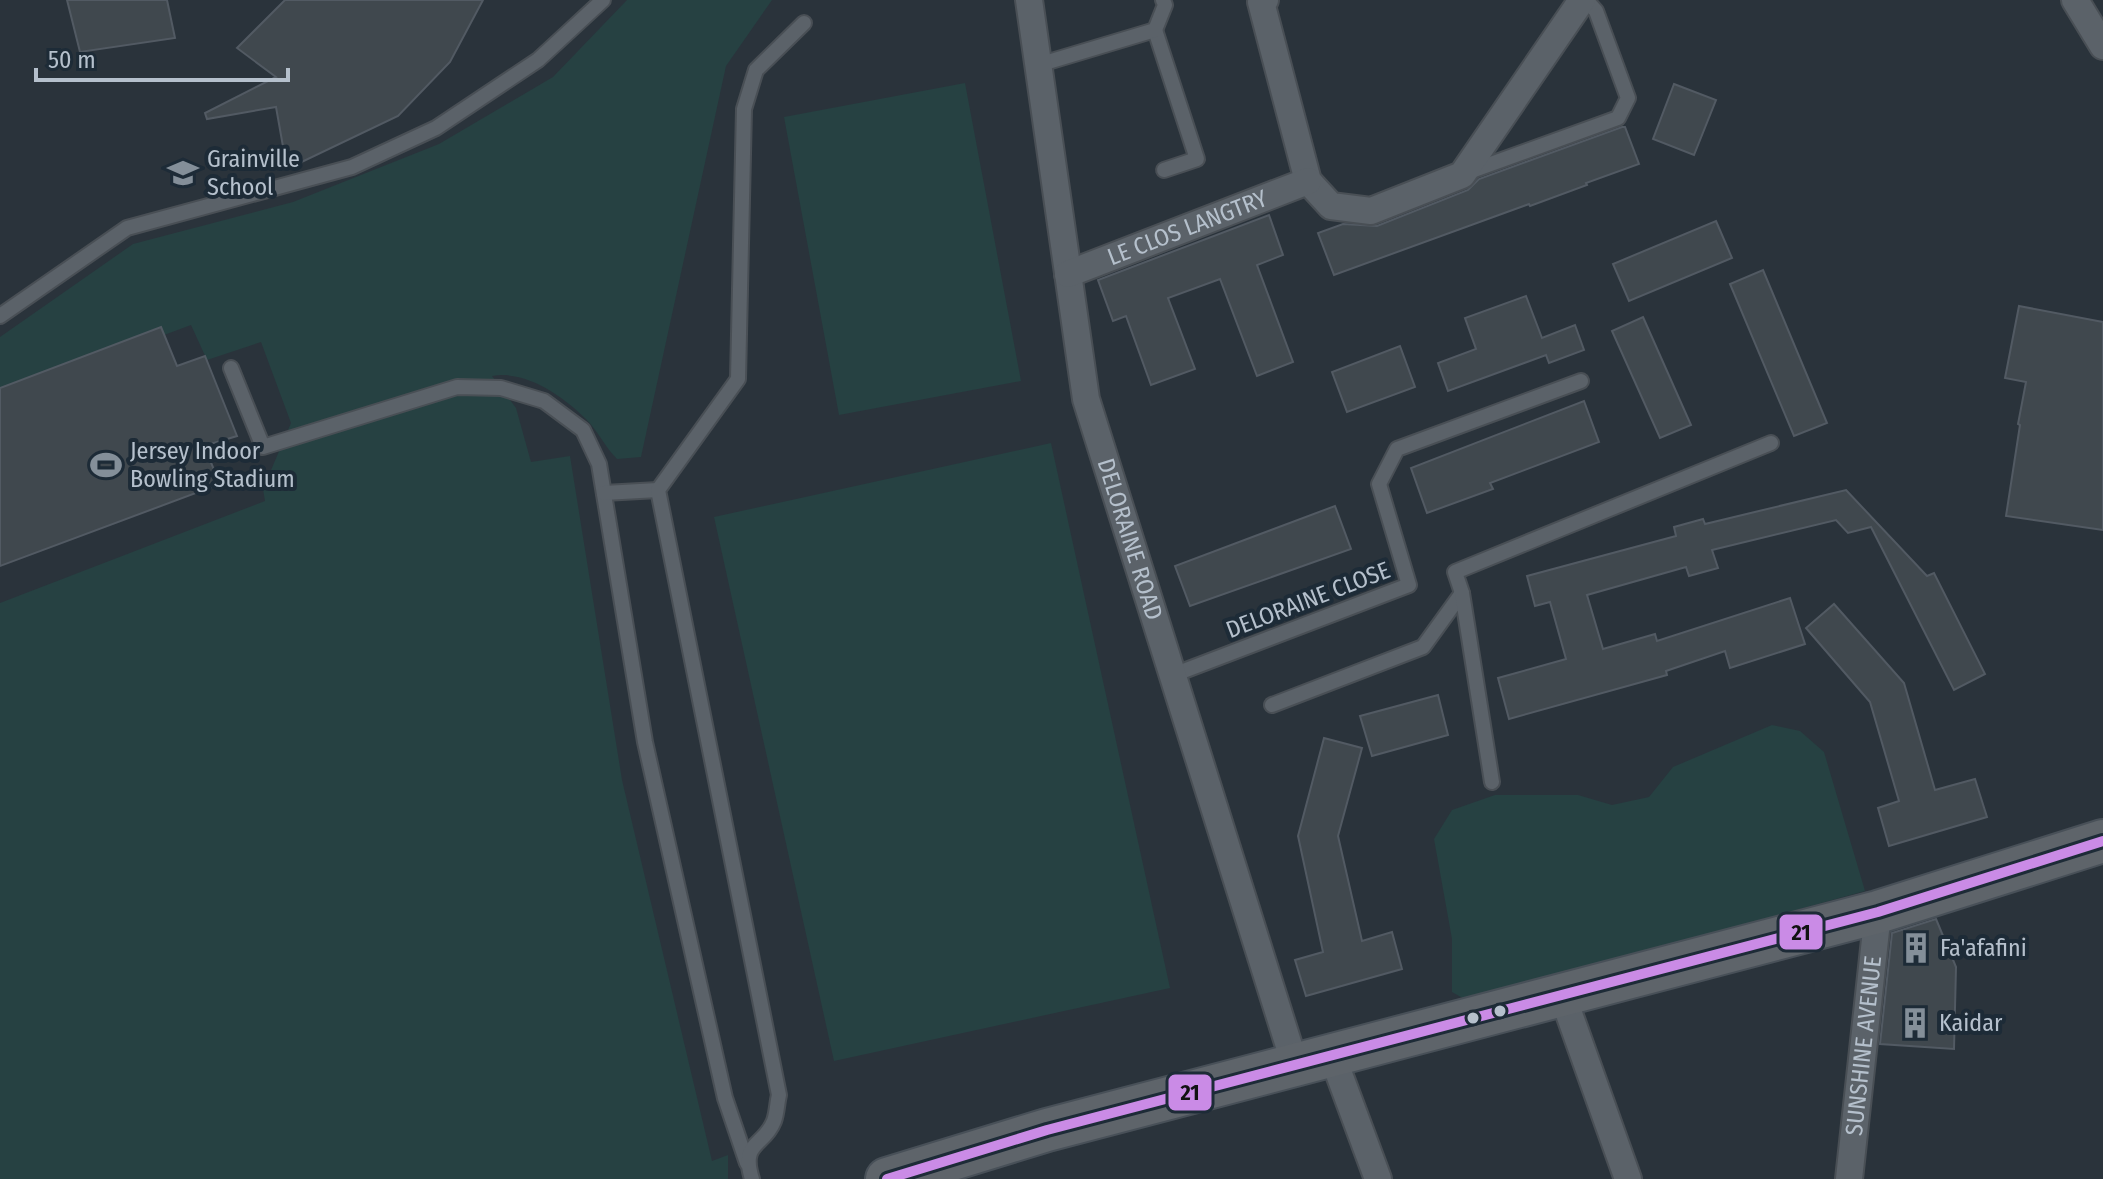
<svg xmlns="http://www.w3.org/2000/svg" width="2103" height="1179" font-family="'Fira Sans Condensed',sans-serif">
<rect width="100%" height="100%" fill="#2a333b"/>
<!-- green -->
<g fill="#264142">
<path d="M627 0H772L726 66 641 457 617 459C605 447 598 431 586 419 563 396 526 370 492 376L516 408 531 462 570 456 622 780 712 1161 728 1155V1179H0V603L265 501 263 489 291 423 261 342 207 360 191 325 0 396V337L133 244 293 202 439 144 553 77Z"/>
<path d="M965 83 1021 381 839 415 784 117Z"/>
<path d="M1051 443 1170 988 834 1061 714 517Z"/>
<path d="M1772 725 1800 731 1824 752 1865 891 1468 1001 1452 992V939L1434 839 1452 810 1495 795H1578L1612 805 1649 797 1673 767Z"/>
</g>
<!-- building -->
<g fill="#40484e" stroke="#525a63" stroke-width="2">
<path d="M67 0H167L175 38 80 52Z"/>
<path d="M285 0H483L450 62 398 116 287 169 276 107 207 119 205 113 276 77 237 48Z"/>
<path d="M1674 84 1716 100 1694 155 1653 139Z"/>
<path d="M1622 127H1625L1639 164 1586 183 1587 185 1530 206 1529 204 1334 275 1318 233 1343 224 1377 226 1468 190 1479 179Z"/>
<path d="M1269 215 1283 255 1257 265 1293 362 1257 376 1220 279 1168 298 1195 369 1151 385 1126 316 1113 321 1098 280Z"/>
<path d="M1716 221 1732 258 1629 301 1613 264Z"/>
<path d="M1763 270 1827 423 1794 436 1730 284Z"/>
<path d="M1526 296 1542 338 1575 325 1584 350 1549 363 1546 355 1448 391 1438 363 1476 349 1465 318Z"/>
<path d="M2019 306 2103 322V530L2006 516 2020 425 2018 424 2026 382 2005 378Z"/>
<path d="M1643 317 1691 425 1660 438 1612 331Z"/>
<path d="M161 327 177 366 205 356 237 436 204 446 220 484 0 566V388Z"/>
<path d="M1400 346 1415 387 1347 412 1332 372Z"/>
<path d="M1584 401 1599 442 1490 483 1493 489 1427 513 1411 468Z"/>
<path d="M1846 490 1927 576 1934 573 1985 674 1954 690 1871 527 1848 533 1836 520 1712 550 1718 568 1689 576 1686 567 1587 595 1603 649 1655 634 1657 641 1790 598 1805 644 1730 668 1725 651 1666 671 1667 675 1509 719 1498 678 1566 659 1550 602 1535 606 1527 576 1676 536 1674 527 1703 519 1705 524Z"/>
<path d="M1335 506 1351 549 1190 606 1175 566Z"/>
<path d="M1834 604 1904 683 1935 790 1975 779 1987 817 1889 846 1878 808 1899 801 1870 702 1806 628Z"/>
<path d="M1438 695 1448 735 1372 756 1360 716Z"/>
<path d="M1324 738 1362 748 1338 836 1362 941 1392 932 1402 969 1306 996 1295 960 1323 952 1298 836Z"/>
<path d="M1936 919 1956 967 1954 1049 1880 1044 1892 933Z"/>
</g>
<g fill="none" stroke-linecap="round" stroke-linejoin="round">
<defs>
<g id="service">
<path d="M1155 30 1197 159 1164 170"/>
<path d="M1038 65 1155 30 1165 5 1163 0"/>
<path d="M1466 173 1618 118 1628 98 1596 11 1586 0"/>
<path d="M0 316 127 228 352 167 436 128 538 60 603 0"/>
<path d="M231 368 263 447 457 387 501 388 544 401 583 430 599 464 645 742 725 1098 747 1163"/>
<path d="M604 493 658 490"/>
<path d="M1173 675 1409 585 1379 484 1397 449 1581 381"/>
<path d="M1272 705 1423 647 1462 593"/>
<path d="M1492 782 1462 593 1455 572 1771 443"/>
<path d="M752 1179C740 1141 764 1147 774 1121 777 1113 777 1103 779 1095L658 490 738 379 744 109 756 70 804 23"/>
</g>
<g id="minor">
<path id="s1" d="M1029 0 1086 399 1295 1065"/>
<path d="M1265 0 1261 2 1308 181 1331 206 1371 211 1462 175 1582 0"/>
<path d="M2075 0 2103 46"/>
<path id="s2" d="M1068 274 1308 181"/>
<path d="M1562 994 1628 1179"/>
<path d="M1332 1055 1378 1179"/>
<path id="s3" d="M1849 1179 1878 912"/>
</g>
<path id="primary" d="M887 1179 1047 1130 1878 912 2103 841"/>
</defs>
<!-- service casing -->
<use href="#service" stroke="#494f55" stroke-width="18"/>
<!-- minor casing -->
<use href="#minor" stroke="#494f55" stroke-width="30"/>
<!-- primary casing -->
<use href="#primary" stroke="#485058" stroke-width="46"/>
<!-- service -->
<use href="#service" stroke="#5b6269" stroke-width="14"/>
<!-- minor -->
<use href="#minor" stroke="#5b6269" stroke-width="26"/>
<!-- primary -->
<use href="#primary" stroke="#5e646a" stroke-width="42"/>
<defs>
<path id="bus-1" d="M887 1179 1047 1130 1878 912 2103 841"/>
</defs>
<!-- bus-1 casing -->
<use href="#bus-1" stroke="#1d2b37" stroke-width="16"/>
<!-- bus-1 -->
<use href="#bus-1" stroke="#ca8be6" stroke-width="10"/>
</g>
<!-- icons -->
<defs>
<symbol id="school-bare" viewBox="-9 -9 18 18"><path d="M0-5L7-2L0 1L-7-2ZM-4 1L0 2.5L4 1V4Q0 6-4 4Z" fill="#848f99" stroke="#1d2b37" stroke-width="2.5" paint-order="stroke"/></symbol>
<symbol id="stadium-bare" viewBox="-9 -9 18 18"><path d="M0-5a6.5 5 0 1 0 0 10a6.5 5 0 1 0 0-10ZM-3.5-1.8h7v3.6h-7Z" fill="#848f99" stroke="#1d2b37" stroke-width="2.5" paint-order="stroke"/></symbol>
<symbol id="building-bare" viewBox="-9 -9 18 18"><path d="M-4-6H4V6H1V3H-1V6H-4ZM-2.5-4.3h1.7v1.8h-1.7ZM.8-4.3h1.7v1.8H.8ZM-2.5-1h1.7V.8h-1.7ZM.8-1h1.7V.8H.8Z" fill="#848f99" stroke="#1d2b37" stroke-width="2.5" paint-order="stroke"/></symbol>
</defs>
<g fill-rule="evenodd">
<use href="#school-bare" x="161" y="151" width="44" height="44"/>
<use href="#stadium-bare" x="84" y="443" width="44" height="44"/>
<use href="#building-bare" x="1894" y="926" width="44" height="44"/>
<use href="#building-bare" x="1893" y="1001" width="44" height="44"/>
</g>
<!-- markers -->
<g fill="#b5c0cc" stroke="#1d2b37" stroke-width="3">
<circle cx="1500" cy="1011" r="7"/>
<circle cx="1473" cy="1018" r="7"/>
</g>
<g text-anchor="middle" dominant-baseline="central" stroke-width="8" stroke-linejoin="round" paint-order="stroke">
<!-- poi labels -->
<g font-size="24" fill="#b5c0cc" stroke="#1d2b37" text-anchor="start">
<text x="207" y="159">Grainville<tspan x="207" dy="28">School</tspan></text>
<text x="130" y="451">Jersey Indoor<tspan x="130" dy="28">Bowling Stadium</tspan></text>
<text x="1940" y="948">Fa'afafini</text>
<text x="1939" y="1023">Kaidar</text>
</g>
<!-- street labels -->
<g font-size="24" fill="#b5c0cc" stroke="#1d2b37">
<text stroke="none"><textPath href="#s2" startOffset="128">LE CLOS LANGTRY</textPath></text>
<text stroke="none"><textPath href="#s1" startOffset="550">DELORAINE ROAD</textPath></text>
<text transform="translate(1308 600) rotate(-21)">DELORAINE CLOSE</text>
<text stroke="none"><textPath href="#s3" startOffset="134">SUNSHINE AVENUE</textPath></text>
</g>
</g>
<g stroke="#1d2b37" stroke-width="3">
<rect x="1778" y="913" width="46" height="38" rx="8" fill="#ca8be6"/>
<rect x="1167" y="1073" width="46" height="39" rx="8" fill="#ca8be6"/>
</g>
<g font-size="22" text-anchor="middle" font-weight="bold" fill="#111">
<text x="1801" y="940">21</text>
<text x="1190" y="1100">21</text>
</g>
<!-- scale -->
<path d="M36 68v12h252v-12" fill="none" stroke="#b5c0cc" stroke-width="4"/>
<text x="48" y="68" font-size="24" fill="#b5c0cc" stroke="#1d2b37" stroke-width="6" paint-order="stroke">50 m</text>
</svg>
